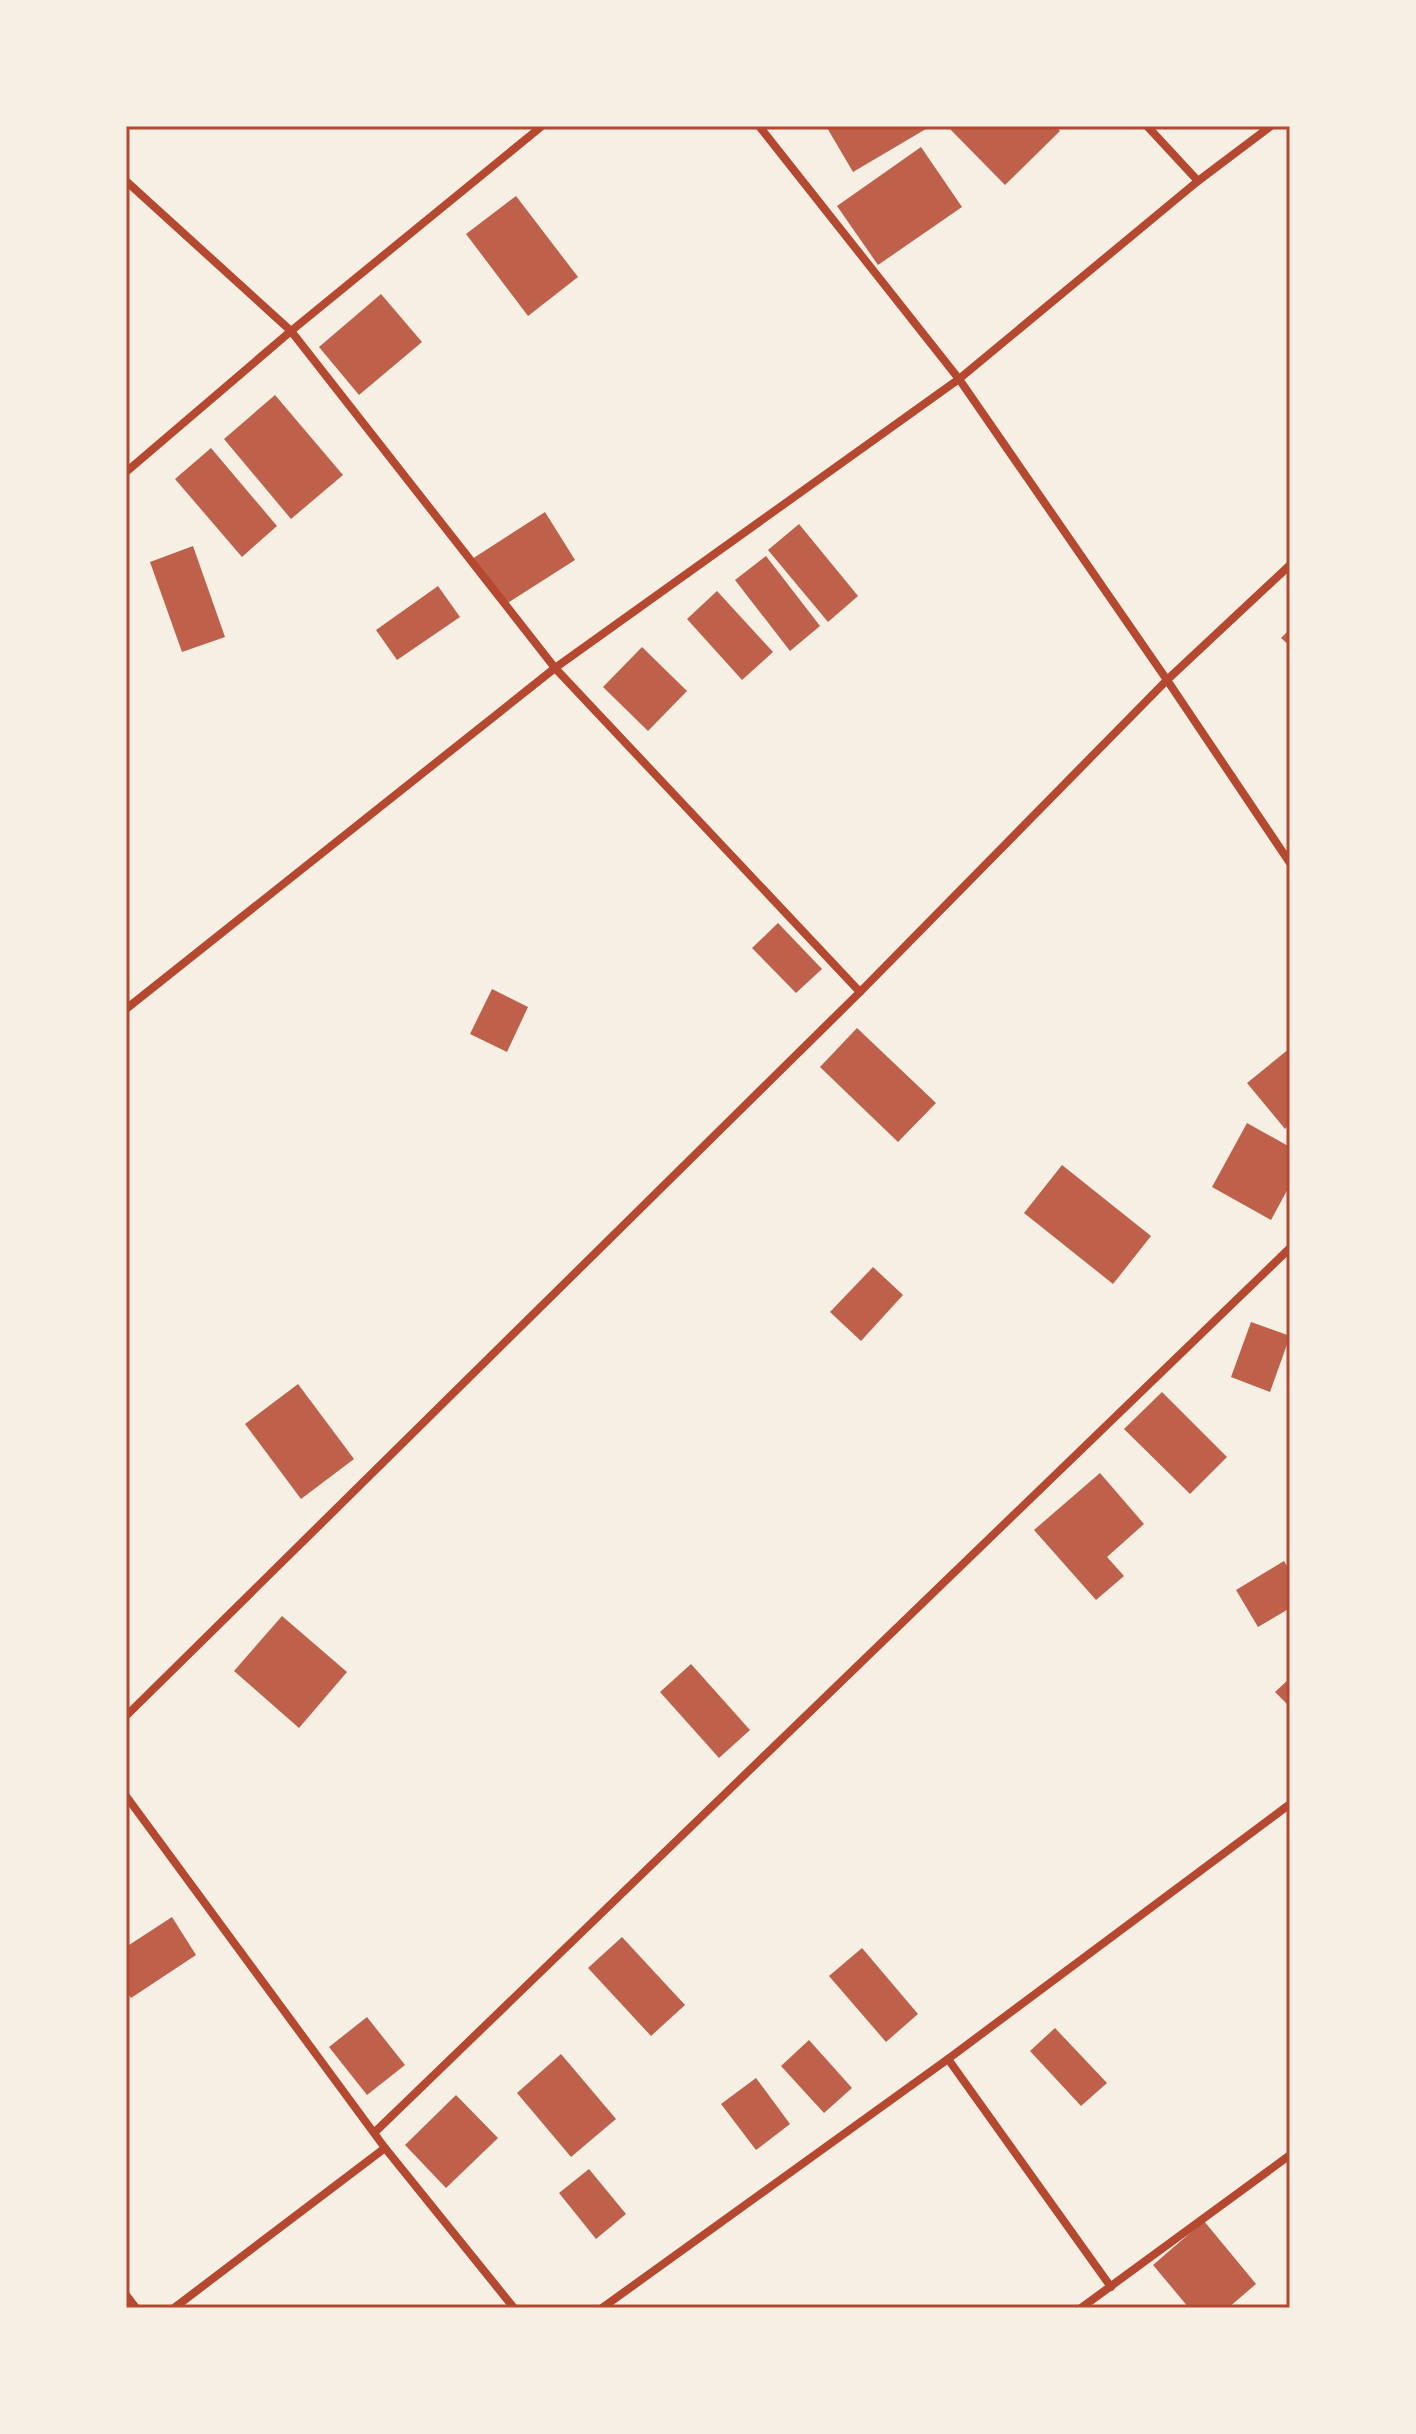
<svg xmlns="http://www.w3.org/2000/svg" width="1416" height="2434" font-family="'Exo 2',sans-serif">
<rect width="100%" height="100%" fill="#f6efe4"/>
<!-- building -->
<g fill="#bf614a">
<path d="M826 126H931L853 172Z"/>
<path d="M947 126H1056L1060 131 1005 185Z"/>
<path d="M921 147 962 207 878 265 837 206Z"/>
<path d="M516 196 578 277 528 316 466 234Z"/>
<path d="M381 294 422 342 359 395 319 347Z"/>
<path d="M275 395 343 475 291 519 224 439Z"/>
<path d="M211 448 277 526 242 557 175 479Z"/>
<path d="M545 512 575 560 503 606 472 559Z"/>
<path d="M799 524 858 596 828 622 768 550Z"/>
<path d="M193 546 225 637 182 652 150 562Z"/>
<path d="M766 556 820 626 790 651 735 580Z"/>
<path d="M438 586 460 617 397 660 376 630Z"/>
<path d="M717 591 773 652 742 680 687 619Z"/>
<path d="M1290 629V646L1281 638Z"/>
<path d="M642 647 687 691 648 731 603 687Z"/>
<path d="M778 923 822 969 796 993 752 948Z"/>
<path d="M492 989 528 1007 507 1052 470 1034Z"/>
<path d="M857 1028 936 1103 898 1142 820 1067Z"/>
<path d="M1290 1048V1124L1285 1129 1247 1083Z"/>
<path d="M1247 1123 1290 1147V1185L1271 1220 1212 1187Z"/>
<path d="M1062 1165 1151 1236 1113 1284 1024 1213Z"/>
<path d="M873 1267 903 1295 861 1341 830 1312Z"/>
<path d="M1251 1322 1290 1336 1270 1392 1231 1377Z"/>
<path d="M298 1384 354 1459 301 1499 245 1424Z"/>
<path d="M1162 1392 1227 1457 1190 1494 1124 1429Z"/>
<path d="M1100 1473 1144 1524 1107 1557 1124 1576 1096 1600 1034 1530Z"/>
<path d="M1284 1561 1290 1571V1608L1258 1627 1236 1590Z"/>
<path d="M282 1616 347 1672 299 1728 234 1671Z"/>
<path d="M691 1664 750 1730 719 1758 660 1692Z"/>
<path d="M1290 1678V1707L1275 1692Z"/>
<path d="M172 1917 196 1955 131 1998 126 1991V1947Z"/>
<path d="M622 1937 685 2005 651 2036 588 1968Z"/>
<path d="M862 1948 918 2014 886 2042 829 1976Z"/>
<path d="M367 2017 405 2065 367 2095 329 2047Z"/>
<path d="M1055 2028 1107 2083 1081 2106 1030 2051Z"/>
<path d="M809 2040 852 2088 824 2113 781 2066Z"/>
<path d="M561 2054 616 2119 571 2157 517 2093Z"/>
<path d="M756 2078 790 2124 756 2150 721 2104Z"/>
<path d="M456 2095 498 2138 446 2188 405 2145Z"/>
<path d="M589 2169 626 2214 596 2239 559 2193Z"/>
<path d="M1204 2221 1256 2284 1228 2308H1189L1153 2265Z"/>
</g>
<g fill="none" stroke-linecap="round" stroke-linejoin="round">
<!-- minor -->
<g stroke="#b5482f" stroke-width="8">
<path d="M759 126 959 379 1167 680 1290 863"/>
<path d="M1147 126 1198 181"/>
<path d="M126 181 291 331 555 668 860 992"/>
<path d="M126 472 291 331 542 126"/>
<path d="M126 1009 555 668 959 379 1198 181 1271 126"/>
<path d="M126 1716 860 992 1167 680 1290 565"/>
<path d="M126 1796 385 2148 514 2308"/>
<path d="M948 2059 1111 2287"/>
<path d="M375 2132 1290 1248"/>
<path d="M126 2295 136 2308"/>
<path d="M174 2308 385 2148"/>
<path d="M602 2308 948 2059 1290 1804"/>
<path d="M1081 2308 1290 2155"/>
</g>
</g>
<!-- border -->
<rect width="1416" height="2434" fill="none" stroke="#f6efe4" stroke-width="256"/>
<rect x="128" y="128" width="1160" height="2178" fill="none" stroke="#b5482f" stroke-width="3"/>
</svg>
